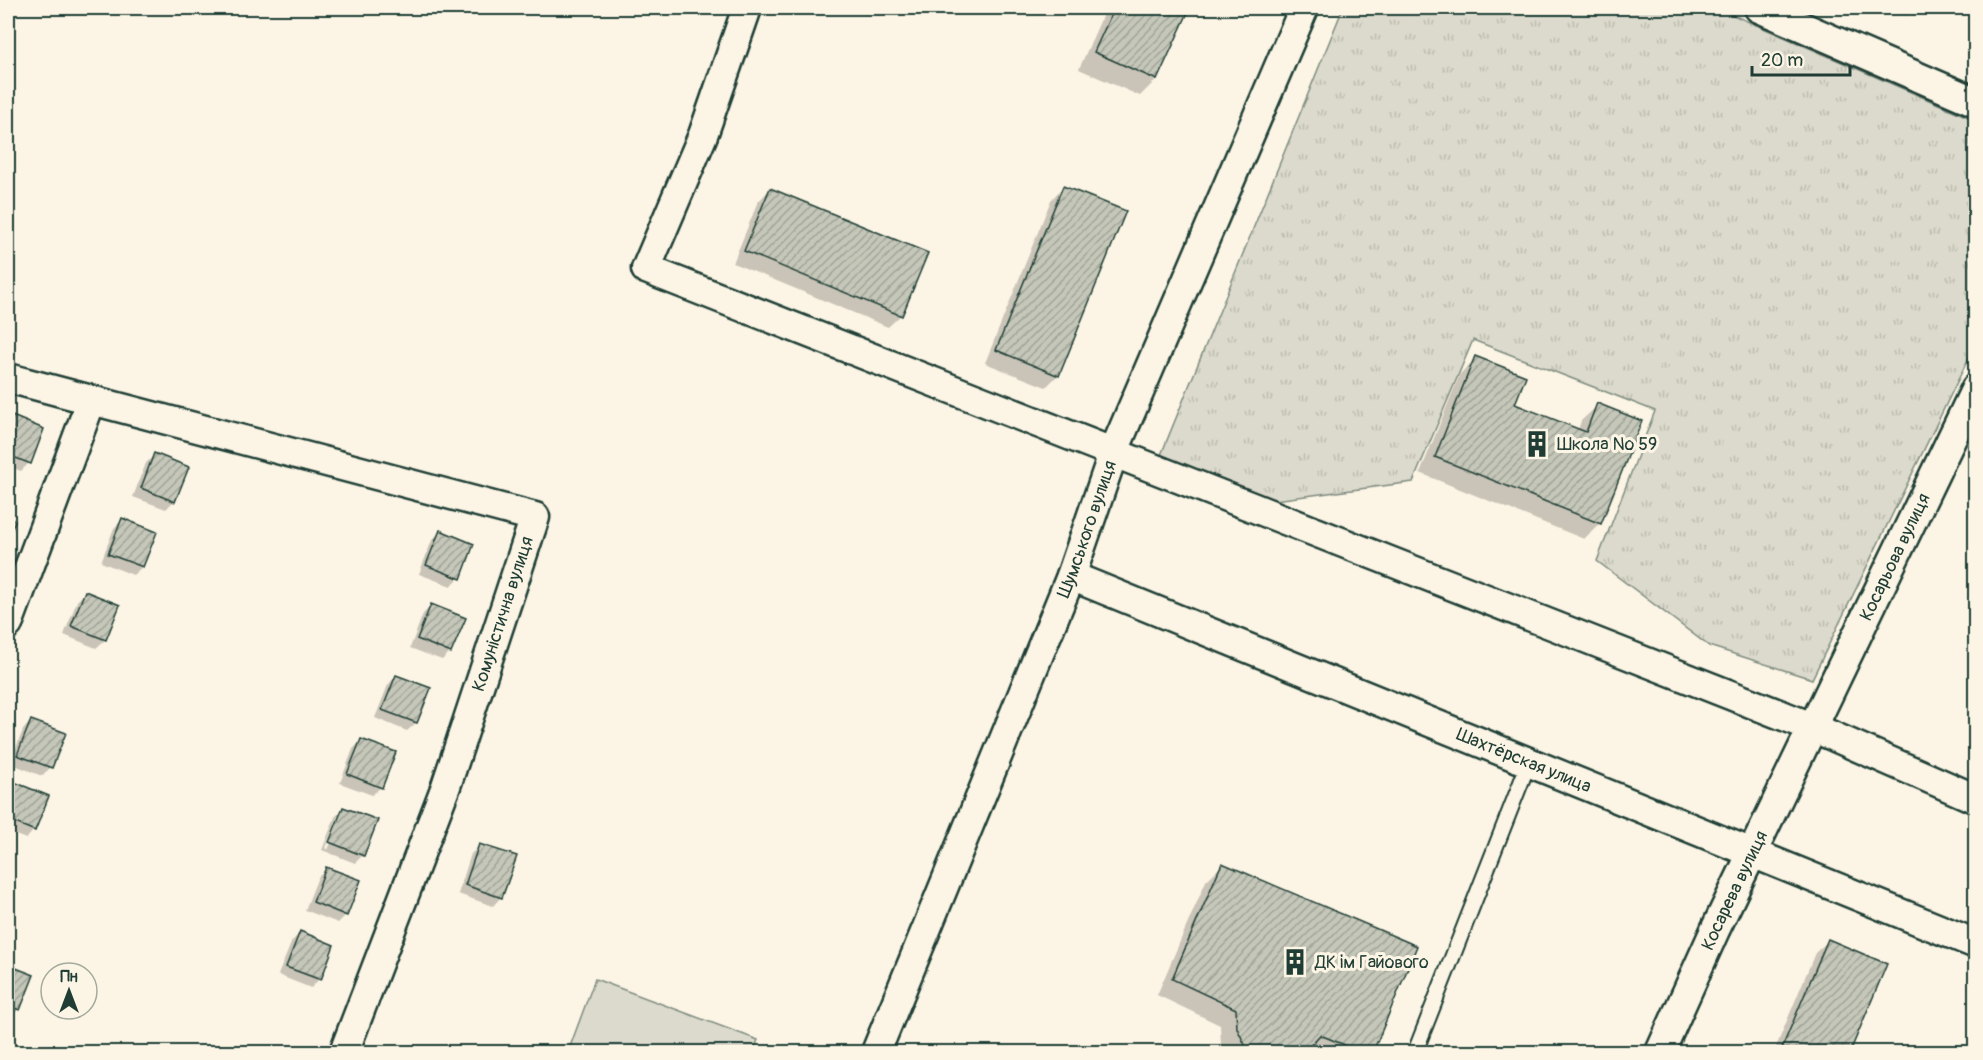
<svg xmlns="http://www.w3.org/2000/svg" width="1983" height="1060" font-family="Pangolin,sans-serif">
<defs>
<pattern id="park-tufts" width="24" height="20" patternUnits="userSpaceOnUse" patternTransform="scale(1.5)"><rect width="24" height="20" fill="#dcdacc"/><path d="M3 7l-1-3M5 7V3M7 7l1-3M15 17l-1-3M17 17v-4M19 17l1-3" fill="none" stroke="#bcbcb0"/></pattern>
<pattern id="building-hatch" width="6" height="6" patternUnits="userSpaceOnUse" patternTransform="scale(1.5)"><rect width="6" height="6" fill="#c5c7b9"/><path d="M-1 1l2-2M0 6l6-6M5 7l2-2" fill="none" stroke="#9fa397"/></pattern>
</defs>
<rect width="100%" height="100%" fill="#fcf5e5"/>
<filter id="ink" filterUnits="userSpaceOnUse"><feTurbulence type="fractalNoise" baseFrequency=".0167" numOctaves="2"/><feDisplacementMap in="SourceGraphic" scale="12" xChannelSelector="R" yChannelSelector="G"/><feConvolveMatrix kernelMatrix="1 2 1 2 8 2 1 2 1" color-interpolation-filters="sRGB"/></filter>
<g filter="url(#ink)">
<!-- grass -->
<path fill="#dcdacc" stroke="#7e8c80" stroke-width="1.5" d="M595 979 758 1040 753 1052H568Z"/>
<!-- park -->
<path fill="url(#park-tufts)" stroke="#7e8c80" stroke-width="1.5" d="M1343 8H1717L1975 120V345L1812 679 1709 646 1597 561 1655 411 1473 340 1413 482 1260 502 1161 455Z"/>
<!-- shadow -->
<g fill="#0003" fill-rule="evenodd">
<path d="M1106 8H1188L1156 80 1140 96 1079 69Z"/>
<path d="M1887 8H1913L1905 16Z"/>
<path d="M1063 187 1058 375 1046 387 985 363 1051 200Z"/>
<path d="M770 189 901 315 888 327 733 263 758 202Z"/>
<path d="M1476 358 1513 405 1578 430 1581 421 1598 405 1600 523 1584 539 1420 473 1460 374Z"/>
<path d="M10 417 29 463 21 471 8 466V419Z"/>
<path d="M155 455 174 501 166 509 133 497 146 463Z"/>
<path d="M122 520 155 533 142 567 133 575 101 562 114 528Z"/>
<path d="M440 532 459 578 451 586 419 574 432 540Z"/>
<path d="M85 593 118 606 105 640 96 648 64 635 77 601Z"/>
<path d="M431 606 450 652 442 660 410 648 423 614Z"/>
<path d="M396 676 429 689 416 723 407 731 375 718 388 685Z"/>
<path d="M31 721 51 767 42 776 10 763 23 730Z"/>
<path d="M361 741 381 787 372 795 340 783 353 749Z"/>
<path d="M14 784 34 830 26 839 8 832V791Z"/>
<path d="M343 809 363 855 355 863 322 850 335 817ZM338 816H341L328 850 325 848Z"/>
<path d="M480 845 501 897 493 906 458 894 471 854Z"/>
<path d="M1222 865 1415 947 1371 1052H1225L1221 1044 1220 1025 1157 995 1206 881Z"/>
<path d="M327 869 346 915 338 923 305 910 318 877Z"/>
<path d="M300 933 319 979 311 988 278 975 292 941Z"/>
<path d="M1828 941 1885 965 1848 1052H1774L1815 953Z"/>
<path d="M8 967 32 976 18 1010 10 1018 8 1017Z"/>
</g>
<!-- building -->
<g fill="url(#building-hatch)" stroke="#1f3d34" stroke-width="1.5">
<path d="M1114 8H1190L1157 80 1094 52Z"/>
<path d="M1063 186 1126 211 1059 376 996 350Z"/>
<path d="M770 188 928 253 902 316 744 251Z"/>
<path d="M1475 356 1526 376 1515 404 1586 432 1597 403 1642 421 1601 524 1435 457Z"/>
<path d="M10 415 44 429 31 464 8 455Z"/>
<path d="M154 453 189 467 175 502 141 488Z"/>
<path d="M8 518 15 521 8 539Z"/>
<path d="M122 518 157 532 143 567 108 554Z"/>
<path d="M440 530 474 544 461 579 426 565Z"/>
<path d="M85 591 120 605 106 640 71 626Z"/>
<path d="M431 604 466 618 451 653 417 639Z"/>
<path d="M396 675 431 688 417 723 382 710Z"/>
<path d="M31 720 66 733 52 768 17 755Z"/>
<path d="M361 739 396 752 382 788 347 774Z"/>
<path d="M14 782 49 796 35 831 8 820V799Z"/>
<path d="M343 807 378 820 364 856 329 842Z"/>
<path d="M479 844 517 856 502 898 465 885Z"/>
<path d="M1222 863 1417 946 1373 1052H1362L1320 1035 1304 1052H1256L1246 1047 1237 1028 1236 1009 1172 979Z"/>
<path d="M326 867 361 880 347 916 313 902Z"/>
<path d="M300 931 334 945 321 980 286 967Z"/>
<path d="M1828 939 1887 964 1850 1052H1793L1782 1048Z"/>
<path d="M8 965 34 975 20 1010 8 1006Z"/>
</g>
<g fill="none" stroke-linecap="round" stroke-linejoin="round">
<defs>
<path id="service" d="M1415 1052 1529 762"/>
<g id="minor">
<path d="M747 8 703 135 646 269 1812 727 1976 799"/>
<path d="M1759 8 1976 102"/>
<path d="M8 378 535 517 446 786 344 1052"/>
<path id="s1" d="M1071 576 1976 944"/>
<path d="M8 624 91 401"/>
<path id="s2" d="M876 1052 1071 576 1114 451 1304 8"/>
<path id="s3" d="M1660 1052 1715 930 1976 388"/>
</g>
</defs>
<!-- service casing -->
<use href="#service" stroke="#1f3d34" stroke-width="18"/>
<!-- minor casing -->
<use href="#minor" stroke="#1f3d34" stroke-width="33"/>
<!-- service -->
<use href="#service" stroke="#fcf5e5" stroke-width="14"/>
<!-- minor -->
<use href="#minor" stroke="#fcf5e5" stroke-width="28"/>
</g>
</g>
<!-- icons -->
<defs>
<symbol id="building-bare" viewBox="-9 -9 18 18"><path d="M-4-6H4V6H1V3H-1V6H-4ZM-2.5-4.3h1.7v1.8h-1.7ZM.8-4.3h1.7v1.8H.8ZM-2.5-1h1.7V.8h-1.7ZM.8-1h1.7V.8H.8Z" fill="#1f3d34" stroke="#fcf5e5" stroke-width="2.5" paint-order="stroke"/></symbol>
</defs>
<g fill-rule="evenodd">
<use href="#building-bare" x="1518" y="425" width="38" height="38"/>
<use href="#building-bare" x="1276" y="943" width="38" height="38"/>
</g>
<g text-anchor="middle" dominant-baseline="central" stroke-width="6" stroke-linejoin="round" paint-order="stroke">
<!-- poi labels -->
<g font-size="18" fill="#1f3d34" stroke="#fcf5e5" text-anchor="start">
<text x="1557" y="444">Школа № 59</text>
<text x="1315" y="962">ДК ім Гайового</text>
</g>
<!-- street labels -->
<g font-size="18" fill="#1f3d34" stroke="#fcf5e5">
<text stroke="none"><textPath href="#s2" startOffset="564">Шумського вулиця</textPath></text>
<text stroke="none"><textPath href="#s3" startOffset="548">Косарьова вулиця</textPath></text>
<text transform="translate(503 614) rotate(-72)">Комуністична вулиця</text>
<text stroke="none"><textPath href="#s1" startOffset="489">Шахтёрская улица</textPath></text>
<text stroke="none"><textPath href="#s3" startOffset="178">Косарева вулиця</textPath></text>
</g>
</g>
<!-- margin -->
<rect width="1983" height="1060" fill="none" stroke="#fcf5e5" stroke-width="30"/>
<rect x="15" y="15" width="1953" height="1030" fill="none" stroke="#1f3d34" stroke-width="2" filter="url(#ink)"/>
<!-- north arrow -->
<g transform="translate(69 991)"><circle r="28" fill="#fcf5e5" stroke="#a4ab9e" stroke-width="1.5"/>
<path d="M0-4.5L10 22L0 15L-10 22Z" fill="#1f3d34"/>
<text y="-9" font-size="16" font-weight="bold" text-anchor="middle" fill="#1f3d34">Пн</text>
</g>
<!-- scale -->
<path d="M1752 66v9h98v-9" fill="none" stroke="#1f3d34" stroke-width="3"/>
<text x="1761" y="66" font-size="18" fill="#1f3d34" stroke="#fcf5e5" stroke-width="4.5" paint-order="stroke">20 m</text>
</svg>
